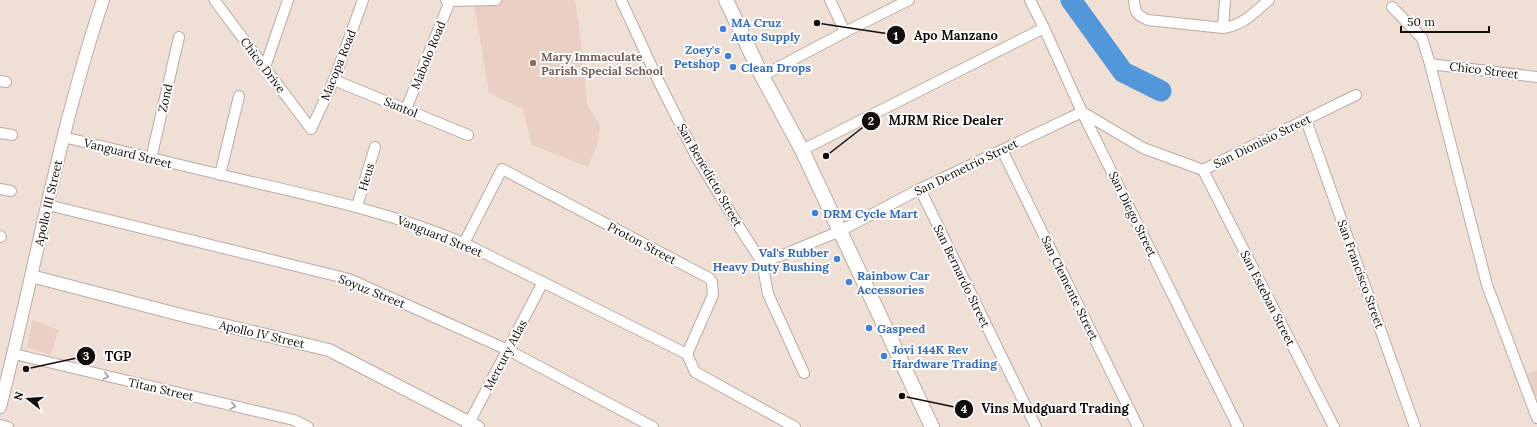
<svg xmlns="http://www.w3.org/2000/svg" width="1537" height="427" font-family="Lora,serif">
<rect width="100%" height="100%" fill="#f0dfd4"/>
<!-- built -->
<g fill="#e9d0c2">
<path d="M499 0H575L580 32 587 104 600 126 598 143 588 167 532 145 523 109 489 93 474 3Z"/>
<path d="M32 320 59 330 50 355 27 347Z"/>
<path d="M1537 371V396L1532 397 1524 375Z"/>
</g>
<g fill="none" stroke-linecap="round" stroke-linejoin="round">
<!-- river -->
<path stroke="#5197da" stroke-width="21" d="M1071 0 1123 72 1161 91"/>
<defs>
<g id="minor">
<path d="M216 0 215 1 311 129 334 80 363 0"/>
<path d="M446 0 450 1 496 0"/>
<path d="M621 0 658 80 697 158 741 230 762 262 768 294 804 373"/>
<path d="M830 0 845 32"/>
<path d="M1030 0 1044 28 1082 112 1238 427"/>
<path d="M1134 0C1135 12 1136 15 1148 20L1223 28C1244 25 1253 13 1269 0"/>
<path d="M1392 7 1422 38 1430 64 1487 285 1537 418"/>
<path d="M1223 28 1225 0"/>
<path d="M1430 64 1537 77"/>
<path d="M265 67 288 0"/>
<path d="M762 76 845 32 909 0"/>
<path d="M334 80 468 135"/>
<path d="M0 81 6 82"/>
<path d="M406 109 450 1"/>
<path d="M1306 120 1415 427"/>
<path d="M0 133 12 135"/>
<path d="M63 137C126 152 189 167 252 182 326 199 394 214 464 243L687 354 695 372 795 427"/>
<path d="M802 150 1044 28"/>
<path d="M1002 150 1138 427"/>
<path d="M151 159 179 37"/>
<path d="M1203 170 1334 427"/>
<path d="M220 175 239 96"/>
<path d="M0 189 11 191"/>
<path d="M920 189 1036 427"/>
<path d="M48 205 349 279 508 350 653 427"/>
<path d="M357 206 375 147"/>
<path d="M0 236 1 237"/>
<path d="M464 243 502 169 709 278 712 282 713 295 687 354"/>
<path d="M762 262 785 254 840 231 920 189 1082 112 1143 148 1203 170 1356 95"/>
<path d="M14 354 294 420 308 427"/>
<path d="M0 425 8 427"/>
<path d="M467 427 543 282"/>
</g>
<g id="tertiary">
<path d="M31 276 185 316 329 350 478 427"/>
<path d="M0 407C35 272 58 133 103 0"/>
</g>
<path id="secondary" d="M726 0 762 76 802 150 932 427"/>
</defs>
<!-- minor casing -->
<use href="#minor" stroke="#bcaba1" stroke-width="12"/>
<!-- tertiary casing -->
<use href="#tertiary" stroke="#bcaba1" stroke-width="14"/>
<!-- secondary casing -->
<use href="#secondary" stroke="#bcaba1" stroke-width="16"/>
<!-- minor -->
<use href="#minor" stroke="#fff" stroke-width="10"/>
<!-- tertiary -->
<use href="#tertiary" stroke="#fff" stroke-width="12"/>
<!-- secondary -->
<use href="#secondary" stroke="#fff" stroke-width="14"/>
</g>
<!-- one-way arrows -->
<defs><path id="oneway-chevron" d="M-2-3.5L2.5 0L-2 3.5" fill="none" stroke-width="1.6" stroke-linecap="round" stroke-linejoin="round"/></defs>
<g stroke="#a09e9d">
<use href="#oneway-chevron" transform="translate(106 376) rotate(13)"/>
<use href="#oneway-chevron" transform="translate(233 406) rotate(13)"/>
</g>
<!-- markers -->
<g fill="#3f7fe0" stroke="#fff" stroke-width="1.5">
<circle cx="723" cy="29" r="4"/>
<circle cx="728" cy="56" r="4"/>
<circle cx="733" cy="67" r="4"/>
<circle cx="815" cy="213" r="4"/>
<circle cx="837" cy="259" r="4"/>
<circle cx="849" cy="282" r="4"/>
<circle cx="869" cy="328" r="4"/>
<circle cx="884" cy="356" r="4"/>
</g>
<circle fill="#8d6e63" stroke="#fff" stroke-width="1.5" cx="533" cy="63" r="4"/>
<g text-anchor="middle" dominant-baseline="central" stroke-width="4" stroke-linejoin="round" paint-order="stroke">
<!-- shop labels -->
<g font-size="12" font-weight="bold" fill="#366cbe" stroke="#fff" text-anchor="start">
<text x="731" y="22">MA Cruz<tspan x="731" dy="14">Auto Supply</tspan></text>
<text x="720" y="49" text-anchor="end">Zoey's<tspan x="720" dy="14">Petshop</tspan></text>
<text x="741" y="67">Clean Drops</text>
<text x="823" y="213">DRM Cycle Mart</text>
<text x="829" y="252" text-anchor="end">Val's Rubber<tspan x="829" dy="14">Heavy Duty Bushing</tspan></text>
<text x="857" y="275">Rainbow Car<tspan x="857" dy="14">Accessories</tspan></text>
<text x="877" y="328">Gaspeed</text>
<text x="892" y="349">Jovi 144K Rev<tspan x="892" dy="14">Hardware Trading</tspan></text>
</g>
<!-- street labels -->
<g font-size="12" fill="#120d09" stroke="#fff">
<text transform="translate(428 55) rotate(-68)">Mabolo Road</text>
<text transform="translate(263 65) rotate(53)">Chico Drive</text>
<text transform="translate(338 65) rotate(-68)">Macopa Road</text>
<text transform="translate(1484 70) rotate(7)">Chico Street</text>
<text transform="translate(165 98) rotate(-77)">Zond</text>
<text transform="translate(401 107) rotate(22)">Santol</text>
<text transform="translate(1262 141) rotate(-26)">San Dionisio Street</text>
<text transform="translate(128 153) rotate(14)">Vanguard Street</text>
<text transform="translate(966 167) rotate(-26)">San Demetrio Street</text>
<text transform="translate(710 175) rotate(60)">San Benedicto Street</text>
<text transform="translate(366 177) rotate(-73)">Heus</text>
<text transform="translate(48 203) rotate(-77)">Apollo III Street</text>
<text transform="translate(1133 214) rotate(64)">San Diego Street</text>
<text transform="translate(440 236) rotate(22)">Vanguard Street</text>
<text transform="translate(642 243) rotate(28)">Proton Street</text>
<text transform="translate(1361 274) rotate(70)">San Francisco Street</text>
<text transform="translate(962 276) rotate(64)">San Bernardo Street</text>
<text transform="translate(1070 288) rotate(64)">San Clemente Street</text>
<text transform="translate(372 291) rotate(22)">Soyuz Street</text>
<text transform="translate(1268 298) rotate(63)">San Esteban Street</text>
<text transform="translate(262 334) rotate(13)">Apollo IV Street</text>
<text transform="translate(505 355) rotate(-62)">Mercury Atlas</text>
<text transform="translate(161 389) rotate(13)">Titan Street</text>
</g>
<!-- education labels -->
<g font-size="12" font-weight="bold" fill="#785e54" stroke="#fff" text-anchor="start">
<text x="541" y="56">Mary Immaculate<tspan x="541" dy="14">Parish Special School</tspan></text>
</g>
</g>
<!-- callouts -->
<path fill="none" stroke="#120d09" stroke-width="1.5" d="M817 23L896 35M826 156L871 121M26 369L86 356M902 396L964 409"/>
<g fill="#120d09" stroke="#fff" stroke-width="1.5">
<circle cx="817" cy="23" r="4"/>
<circle cx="826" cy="156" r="4"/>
<circle cx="26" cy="369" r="4"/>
<circle cx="902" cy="396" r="4"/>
<circle cx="896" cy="35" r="10"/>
<circle cx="871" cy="121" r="10"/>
<circle cx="86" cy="356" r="10"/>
<circle cx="964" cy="409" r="10"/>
</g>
<g font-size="12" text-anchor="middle" font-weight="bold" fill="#fff">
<text x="896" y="40">1</text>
<text x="871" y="125">2</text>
<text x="86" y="360">3</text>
<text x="964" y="413">4</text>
</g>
<g font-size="13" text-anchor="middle" font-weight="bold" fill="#120d09" stroke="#fff" stroke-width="4" stroke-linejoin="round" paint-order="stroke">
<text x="956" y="40">Apo Manzano</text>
<text x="946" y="125">MJRM Rice Dealer</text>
<text x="118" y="361">TGP</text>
<text x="1055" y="413">Vins Mudguard Trading</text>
</g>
<!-- north arrow -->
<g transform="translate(28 399) rotate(287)" stroke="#ffffff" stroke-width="3" paint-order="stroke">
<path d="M0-3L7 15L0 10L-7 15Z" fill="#120d09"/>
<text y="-6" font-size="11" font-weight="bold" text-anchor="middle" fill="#120d09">N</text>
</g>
<!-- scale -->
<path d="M1401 26v6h88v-6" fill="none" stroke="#120d09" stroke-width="2"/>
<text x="1407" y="26" font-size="12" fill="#120d09" stroke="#ffffff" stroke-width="3" paint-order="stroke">50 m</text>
</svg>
